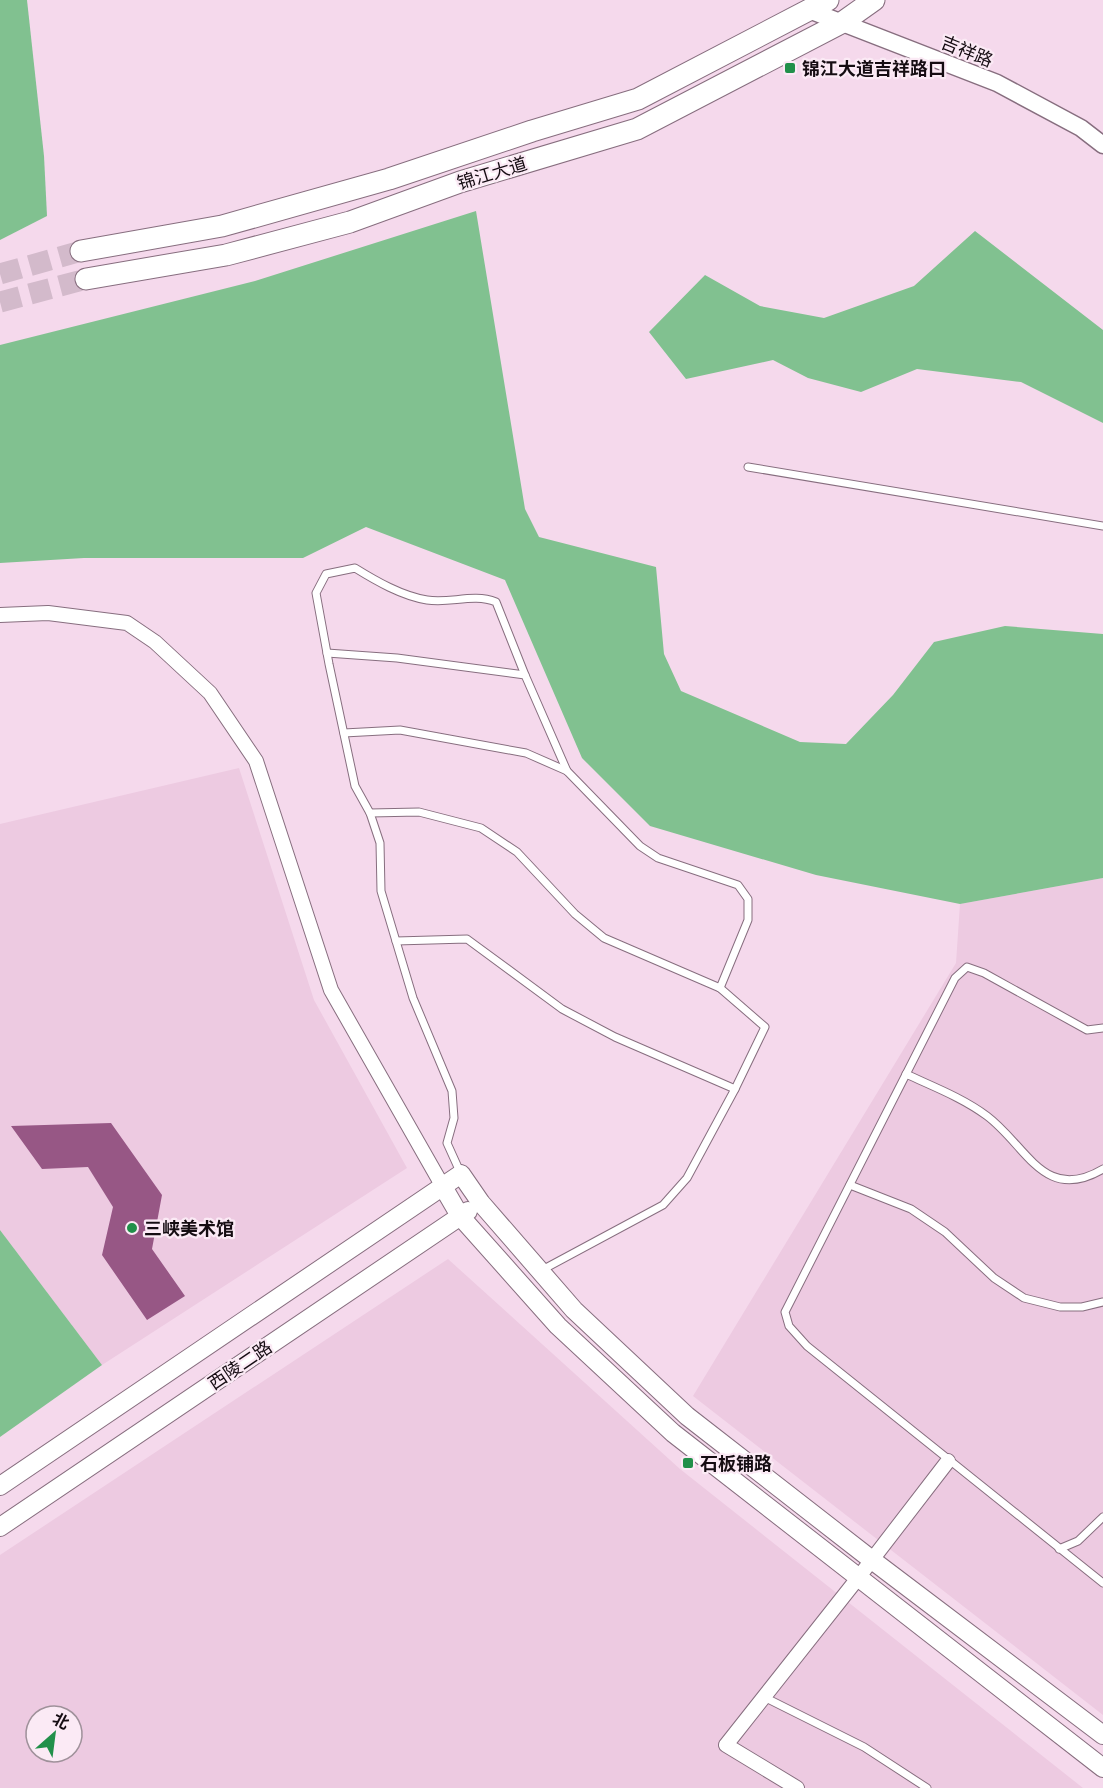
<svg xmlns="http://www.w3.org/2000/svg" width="1103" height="1788" font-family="Roboto,'Noto Sans SC',sans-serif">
<rect width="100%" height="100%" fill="#f5d9ec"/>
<!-- built -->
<g fill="#edcae1" fill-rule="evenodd">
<path d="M239 768 314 1000 407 1168 102 1365 0 1230V824Z"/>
<path d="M1103 878V1715L693 1396 956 963 960 904Z"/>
<path d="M448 1259 680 1469 1083 1788H0V1555ZM36 1716H72V1752H36Z"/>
</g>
<!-- green -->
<g fill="#81c190">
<path d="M0 0H27L44 156 47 216 0 240Z"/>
<path d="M476 211 525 509 539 537 656 567 664 654 681 691 800 742 846 744 893 695 934 642 1005 626 1103 634V878L960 904 816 875 650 826 582 758 505 580 366 527 303 558H84L0 563V345L255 281Z"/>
<path d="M975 231 1103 330V423L1021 382 917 369 861 392 808 378 773 360 686 379 649 332 705 275 760 306 824 318 914 286Z"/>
<path d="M0 1230 102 1365 0 1437Z"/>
</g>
<!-- building -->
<path fill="#975785" d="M111 1123 162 1195 152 1249 185 1296 147 1320 102 1255 113 1207 88 1167 42 1169 11 1126Z"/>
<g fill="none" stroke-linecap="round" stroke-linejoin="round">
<!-- primary-tunnel -->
<g stroke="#d3bacb" stroke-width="21" stroke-dasharray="21 10" stroke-linecap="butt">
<path d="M0 274 81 251"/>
<path d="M0 302 86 279"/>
</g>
<defs>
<g id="service">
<path d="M748 467 1103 526"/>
<path d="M327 653 397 658 525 675 567 771"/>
<path d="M344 733 400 730 526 753 567 771 640 846 658 858 738 885 748 899V920L720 988"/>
<path d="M370 813 419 812 481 828 517 852 575 914 604 938 720 988 765 1027 735 1089"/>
<path d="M396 941 467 939 562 1009 615 1037 735 1089 687 1178 663 1205 542 1270"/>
<path d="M1103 1028 1087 1030 984 973 967 967 955 978 785 1312 789 1326 807 1346 1103 1583"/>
<path d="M906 1074C934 1087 963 1098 987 1116 1027 1146 1044 1204 1103 1169"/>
<path d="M461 1174 447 1143 454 1118 452 1091 413 998 381 891 380 843 370 813 355 786 329 664 316 593 326 574 355 568C376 581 402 596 427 600 450 604 473 593 496 602L525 675"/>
<path d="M850 1185 911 1209 945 1232 994 1278 1024 1298 1060 1307H1082L1103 1302"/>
<path d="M1059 1549 1078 1541 1103 1517"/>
<path d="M764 1697 864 1747 927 1788"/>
</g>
<g id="minor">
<path d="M0 615 48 613 127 623 155 642 210 693 256 761 331 990 442 1185"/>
<path d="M797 1788 726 1745 858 1578 948 1461"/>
</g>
<path id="tertiary" d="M809 10 997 83 1081 128 1103 145"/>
<g id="secondary">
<path d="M442 1185 460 1216 558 1326 673 1433 1103 1768"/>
<path d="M0 1486 461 1174 481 1203 574 1310 687 1416 872 1560 1103 1735"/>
<path d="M0 1527 468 1211"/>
</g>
<g id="primary">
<path d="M81 251 222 226 389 179 532 131 638 99 828 0"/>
<path d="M86 279 226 255 350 222 460 182 637 129 843 22 874 0"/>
</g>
</defs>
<!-- service casing -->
<use href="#service" stroke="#876e7f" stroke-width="9"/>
<!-- minor casing -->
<use href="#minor" stroke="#876e7f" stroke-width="16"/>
<!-- tertiary casing -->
<use href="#tertiary" stroke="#876e7f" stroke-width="19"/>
<!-- secondary casing -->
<use href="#secondary" stroke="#876e7f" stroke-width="20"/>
<!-- primary casing -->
<use href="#primary" stroke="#876e7f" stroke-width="23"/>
<!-- service -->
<use href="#service" stroke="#fff" stroke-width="7"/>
<!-- minor -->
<use href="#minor" stroke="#fff" stroke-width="14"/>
<!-- tertiary -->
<use href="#tertiary" stroke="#fff" stroke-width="16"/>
<!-- secondary -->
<use href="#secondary" stroke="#fff" stroke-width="18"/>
<!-- primary -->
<use href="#primary" stroke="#fff" stroke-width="21"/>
</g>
<!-- markers -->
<g fill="#21904a" stroke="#fbeaf5" stroke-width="2">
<rect x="784" y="62" width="12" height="12" rx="3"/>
<circle cx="132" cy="1228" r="6"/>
<rect x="682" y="1457" width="12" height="12" rx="3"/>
</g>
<g text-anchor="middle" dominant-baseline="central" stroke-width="4.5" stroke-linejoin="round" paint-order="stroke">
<!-- street labels -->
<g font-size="18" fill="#150c12" stroke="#fbeaf5">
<text transform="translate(967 51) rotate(22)">吉祥路</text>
<text transform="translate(492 173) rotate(-17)">锦江大道</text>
<text transform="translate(240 1365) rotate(-34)">西陵二路</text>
</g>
<!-- poi labels -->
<g font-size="18" font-weight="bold" fill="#150c12" stroke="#fbeaf5" text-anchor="start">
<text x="802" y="68">锦江大道吉祥路口</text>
<text x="144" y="1228">三峡美术馆</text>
<text x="700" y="1463">石板铺路</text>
</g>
</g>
<!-- north arrow -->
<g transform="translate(54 1734) rotate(28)"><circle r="28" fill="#fbeaf5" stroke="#9f919a" stroke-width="1.5"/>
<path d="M0-4.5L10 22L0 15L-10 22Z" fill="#21904a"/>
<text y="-9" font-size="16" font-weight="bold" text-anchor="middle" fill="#150c12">北</text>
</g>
</svg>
